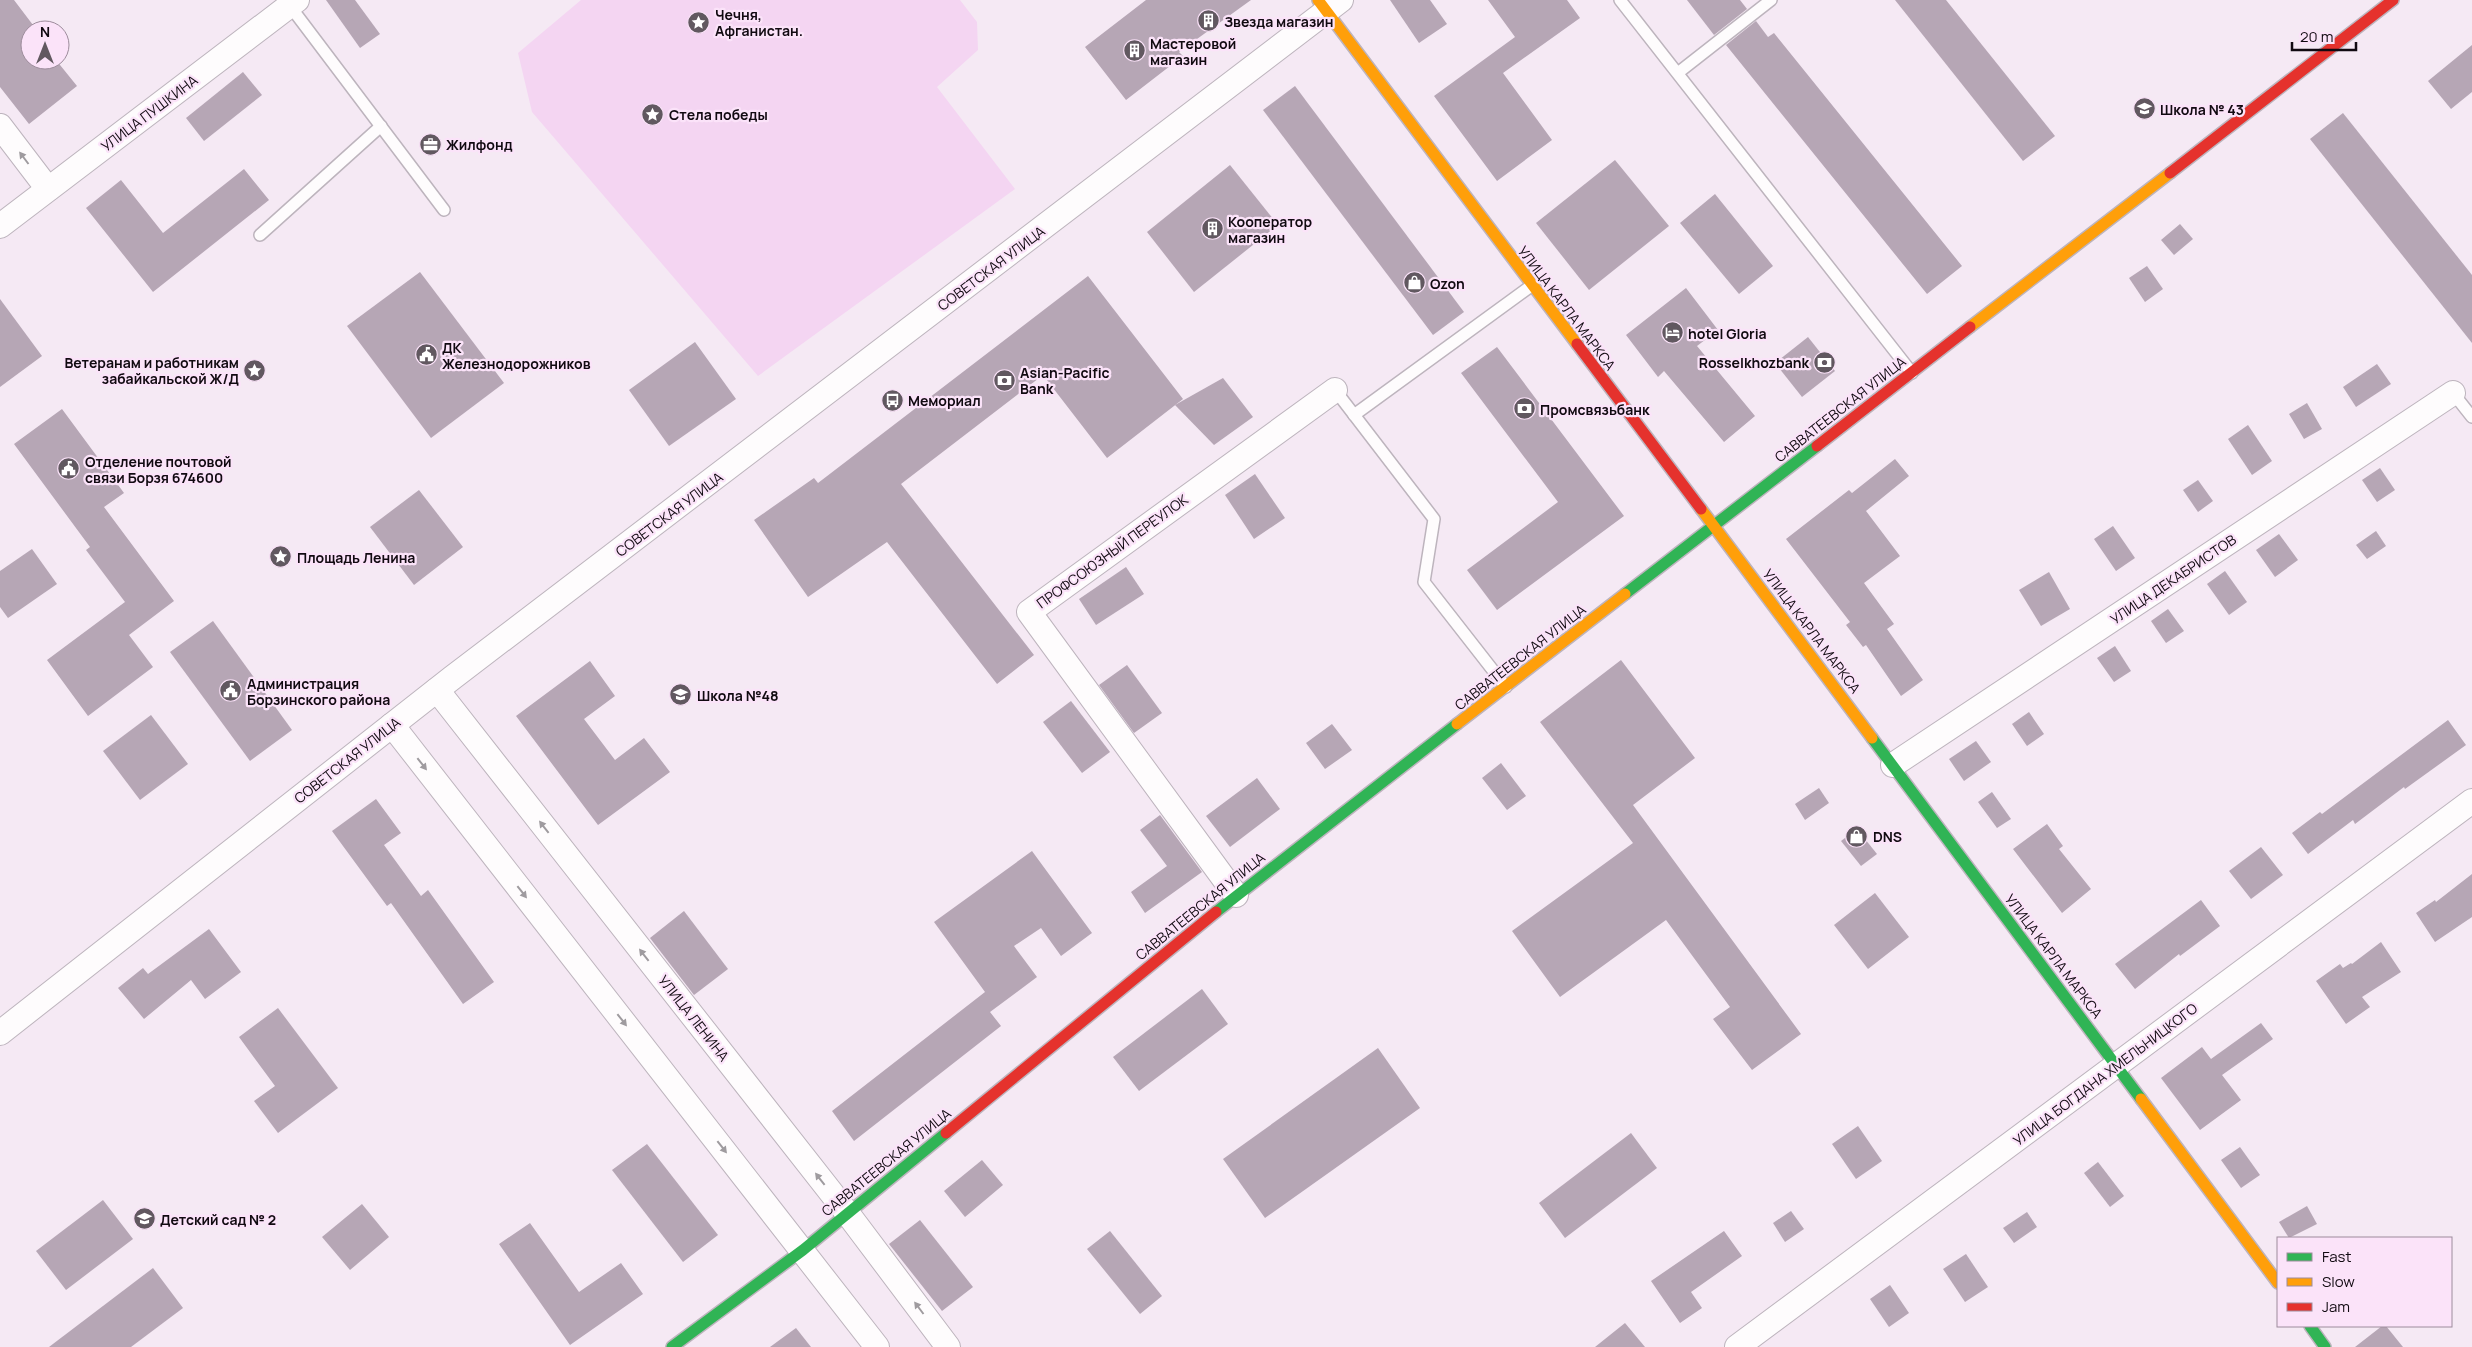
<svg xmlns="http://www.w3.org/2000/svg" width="2472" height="1347" font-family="Manrope,sans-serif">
<rect width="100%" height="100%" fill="#f5e9f4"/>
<!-- green -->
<path fill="#f4d5f2" d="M581 0H960L977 22 978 50 937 87 1015 189 758 376 532 112 518 53Z"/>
<!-- building -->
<g fill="#b6a6b5">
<path d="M0 0H14L36 29 30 30V60H56L77 86 29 124 0 87Z"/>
<path d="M326 0H355L380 34 360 48Z"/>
<path d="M1146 0H1251L1179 52 1183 56 1126 100 1085 47Z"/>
<path d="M1390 0H1430L1447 24 1419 43Z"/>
<path d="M1488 0H1567L1580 18 1503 73 1552 140 1497 181 1434 96 1515 37Z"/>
<path d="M1687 0H1740L1747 9 1714 35Z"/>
<path d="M1895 0H1946L2055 136 2023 161Z"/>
<path d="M1756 21 1768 37 1774 33 1962 266 1927 294 1726 45Z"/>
<path d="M2472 45V92L2451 109 2428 81Z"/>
<path d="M243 72 262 95 204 141 186 118Z"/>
<path d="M1295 86 1464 312 1433 335 1263 110Z"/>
<path d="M2343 113 2472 275V343L2310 139Z"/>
<path d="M1615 160 1669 226 1589 290 1536 223Z"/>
<path d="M1230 165 1278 225 1194 292 1147 232Z"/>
<path d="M244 169 269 200 153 292 86 208 121 180 163 233Z"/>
<path d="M1715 194 1773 266 1739 294 1680 223Z"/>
<path d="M2180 224 2193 239 2174 255 2161 240Z"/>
<path d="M2147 266 2163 289 2145 302 2129 278Z"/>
<path d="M420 272 504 383 431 438 347 326Z"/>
<path d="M1088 276 1183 399 1107 458 1043 375 901 484 1034 655 997 684 887 542 808 597 754 520 814 478 818 483Z"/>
<path d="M1686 288 1718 330 1697 346 1755 416 1724 442 1664 371 1658 377 1626 335Z"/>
<path d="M0 299 42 356 0 387Z"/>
<path d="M1808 337 1835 371 1802 397 1775 363Z"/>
<path d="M695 342 736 399 669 446 629 390Z"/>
<path d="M1497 347 1624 516 1497 610 1467 570 1558 502 1461 373Z"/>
<path d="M2377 364 2391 384 2356 407 2343 387Z"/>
<path d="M1223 378 1253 417 1214 445 1175 405Z"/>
<path d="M2307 403 2322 429 2304 439 2289 414Z"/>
<path d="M62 409 124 493 104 507 174 601 129 635 153 667 88 716 47 660 125 602 86 550 90 547 14 444Z"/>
<path d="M2248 425 2272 461 2252 475 2228 439Z"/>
<path d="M1895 459 1909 476 1866 511 1900 556 1864 583 1894 624 1887 629 1923 680 1901 696 1866 645 1863 647 1846 625 1850 622 1786 539 1849 490 1852 493Z"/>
<path d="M2380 468 2395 490 2377 502 2362 480Z"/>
<path d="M1255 474 1285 518 1254 539 1225 495Z"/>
<path d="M2198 480 2213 501 2198 512 2183 490Z"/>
<path d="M419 490 463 547 414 585 370 527Z"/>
<path d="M2113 526 2135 558 2116 571 2094 539Z"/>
<path d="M2376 531 2386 546 2367 559 2356 545Z"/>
<path d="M2279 534 2298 560 2275 577 2256 550Z"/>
<path d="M32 549 57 584 8 618 0 607V571Z"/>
<path d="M1126 567 1144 594 1096 625 1079 599Z"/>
<path d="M2225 571 2247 602 2229 615 2207 584Z"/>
<path d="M2049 572 2070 609 2041 626 2019 590Z"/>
<path d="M2168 609 2184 631 2166 643 2151 621Z"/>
<path d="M213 621 292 730 250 761 170 652Z"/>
<path d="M2115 646 2131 671 2114 682 2097 658Z"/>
<path d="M1621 660 1695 758 1633 805 1801 1034 1752 1070 1713 1019 1730 1007 1666 920 1560 997 1512 931 1633 843 1540 722Z"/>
<path d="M590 661 615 696 584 719 615 760 644 738 670 772 598 825 516 716Z"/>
<path d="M1127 665 1162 713 1134 733 1099 685Z"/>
<path d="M1071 701 1110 752 1082 773 1043 722Z"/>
<path d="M2029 712 2044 734 2027 746 2012 724Z"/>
<path d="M151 715 188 764 140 800 103 751Z"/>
<path d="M2448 720 2466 745 2405 789 2404 787 2355 824 2353 820 2308 854 2292 833 2320 812 2322 814Z"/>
<path d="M1332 724 1352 750 1325 769 1306 743Z"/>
<path d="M1976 741 1991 762 1964 781 1949 759Z"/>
<path d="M1501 763 1526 796 1507 810 1482 778Z"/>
<path d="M1257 778 1280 809 1230 847 1206 816Z"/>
<path d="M1819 788 1829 803 1805 820 1795 804Z"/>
<path d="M1992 792 2011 819 1997 828 1978 802Z"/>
<path d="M376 799 401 833 384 845 421 896 428 890 494 982 463 1004 391 903 387 906 332 831Z"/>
<path d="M1160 815 1202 872 1145 913 1131 892 1167 866 1140 830Z"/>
<path d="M2047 824 2063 846 2059 849 2091 889 2062 913 2013 849Z"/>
<path d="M1857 829 1877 854 1861 866 1841 841Z"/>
<path d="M2261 847 2283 875 2251 899 2229 871Z"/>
<path d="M1032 851 1092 933 1061 956 1041 928 1014 946 1037 977 990 1012 1001 1026 854 1141 832 1111 985 992 934 922Z"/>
<path d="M2472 874V917L2435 942 2416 913 2435 900 2436 902Z"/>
<path d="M1875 893 1909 937 1868 969 1834 925Z"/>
<path d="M2201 900 2220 926 2180 956 2179 954 2135 989 2115 964Z"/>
<path d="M684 911 728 969 694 995 650 938Z"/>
<path d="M209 929 241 972 205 999 191 980 144 1019 118 988 143 968 148 974Z"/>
<path d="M2381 942 2401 972 2362 997 2370 1007 2346 1024 2316 981 2340 964 2343 968 2351 963 2352 964Z"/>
<path d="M1202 989 1228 1024 1139 1091 1113 1057Z"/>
<path d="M278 1008 338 1088 278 1133 254 1101 275 1086 239 1037Z"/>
<path d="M2261 1023 2273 1039 2222 1075 2241 1100 2200 1130 2161 1078 2202 1047 2211 1059Z"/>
<path d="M1378 1048 1420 1108 1265 1218 1223 1159Z"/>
<path d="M1858 1126 1882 1161 1856 1179 1832 1144Z"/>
<path d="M1631 1133 1657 1168 1565 1238 1539 1203Z"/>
<path d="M647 1144 718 1235 683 1262 612 1170Z"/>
<path d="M2240 1147 2260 1175 2241 1188 2221 1160Z"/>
<path d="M982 1160 1003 1185 965 1217 944 1191Z"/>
<path d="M2098 1162 2124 1196 2110 1207 2084 1173Z"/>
<path d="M103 1200 133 1239 66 1290 36 1251Z"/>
<path d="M362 1204 389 1237 350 1270 322 1237Z"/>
<path d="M2307 1206 2317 1224 2289 1238 2279 1222Z"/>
<path d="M1791 1211 1804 1229 1785 1242 1773 1223Z"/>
<path d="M2027 1212 2037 1227 2014 1243 2003 1228Z"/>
<path d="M920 1220 973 1287 942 1311 889 1244Z"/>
<path d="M530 1223 579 1292 621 1263 643 1294 570 1345 499 1244Z"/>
<path d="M1110 1231 1162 1296 1140 1314 1087 1249Z"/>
<path d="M1724 1231 1742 1256 1691 1292 1702 1308 1680 1323 1651 1281Z"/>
<path d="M1966 1254 1988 1287 1965 1302 1943 1269Z"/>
<path d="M153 1268 183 1308 131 1347H49Z"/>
<path d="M1890 1285 1909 1313 1889 1327 1870 1299Z"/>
<path d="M1625 1323 1645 1347H1595Z"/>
<path d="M2382 1326H2386L2403 1347H2355Z"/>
<path d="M796 1328 811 1347H770Z"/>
</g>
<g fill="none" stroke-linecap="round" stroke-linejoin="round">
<defs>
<g id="lane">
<path d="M1620 0 1912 373"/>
<path d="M290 6 444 210"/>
<path d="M1679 72 1771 0"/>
<path d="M260 235 381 126"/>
<path d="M1335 390 1434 519 1424 582 1506 687"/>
<path d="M2453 393 2472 417"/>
<path d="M1354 415 1531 286"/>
</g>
<g id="street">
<path d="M0 126 48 189"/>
<path d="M0 226 297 0"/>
<path d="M437 690 848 1214 948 1347"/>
<path d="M392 725 877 1347"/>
<path d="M1893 765 2453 393"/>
<path d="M1236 895 1029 612 1335 390"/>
<path d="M0 1033 452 678 1341 0"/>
<path d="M1737 1347 2472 801"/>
</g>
<g id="fast">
<path d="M1625 594 1817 446"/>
<path d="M1872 738 2141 1099"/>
<path d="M1216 912 1457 724"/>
<path d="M2310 1326 2325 1347"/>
<path d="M672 1347 803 1250 946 1133"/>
</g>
<g id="slow">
<path d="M1318 0 1577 344"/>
<path d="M1970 327 2170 173"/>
<path d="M1701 509 1872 738"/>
<path d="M1457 724 1625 594"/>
<path d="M2141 1099 2278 1283"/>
</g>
<g id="jam">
<path d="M2170 173 2393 0"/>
<path d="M1577 344 1701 509"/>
<path d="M1817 446 1970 327"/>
<path d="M946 1133 1216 912"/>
</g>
</defs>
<!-- lane casing -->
<use href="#lane" stroke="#bdb4bd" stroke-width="14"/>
<!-- street casing -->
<use href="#street" stroke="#bdb4bd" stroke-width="26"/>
<!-- fast casing -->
<use href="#fast" stroke="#bdb4bd" stroke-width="14"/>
<!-- slow casing -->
<use href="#slow" stroke="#bdb4bd" stroke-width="14"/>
<!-- jam casing -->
<use href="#jam" stroke="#bdb4bd" stroke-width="14"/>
<!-- lane -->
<use href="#lane" stroke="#fefcfd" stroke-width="11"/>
<!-- street -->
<use href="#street" stroke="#fefcfd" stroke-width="24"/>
<!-- fast -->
<use href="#fast" stroke="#30b455" stroke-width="11"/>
<!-- slow -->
<use href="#slow" stroke="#ff9f0a" stroke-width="11"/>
<!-- jam -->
<use href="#jam" stroke="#e5322d" stroke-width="11"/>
</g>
<!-- one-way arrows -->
<defs><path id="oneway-solid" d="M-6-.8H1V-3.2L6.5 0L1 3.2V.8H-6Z" transform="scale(1.25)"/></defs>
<g fill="#9f9b9f">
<use href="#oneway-solid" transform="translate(24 158) rotate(-127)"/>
<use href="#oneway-solid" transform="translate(422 764) rotate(52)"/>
<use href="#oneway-solid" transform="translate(544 827) rotate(-128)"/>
<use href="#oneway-solid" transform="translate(522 892) rotate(52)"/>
<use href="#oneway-solid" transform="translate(644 955) rotate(-128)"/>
<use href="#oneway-solid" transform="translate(622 1020) rotate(52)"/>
<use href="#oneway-solid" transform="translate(722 1147) rotate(52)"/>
<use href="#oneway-solid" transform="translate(820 1179) rotate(-128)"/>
<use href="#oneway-solid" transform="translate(919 1308) rotate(-127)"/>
</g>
<!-- icons -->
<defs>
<symbol id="building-disc" viewBox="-11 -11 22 22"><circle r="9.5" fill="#615860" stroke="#fbe3f9"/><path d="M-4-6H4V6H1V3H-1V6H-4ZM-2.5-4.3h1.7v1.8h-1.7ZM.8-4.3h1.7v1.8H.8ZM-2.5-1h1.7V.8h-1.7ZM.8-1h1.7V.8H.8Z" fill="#fff"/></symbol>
<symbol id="sight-disc" viewBox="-11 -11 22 22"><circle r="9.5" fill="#615860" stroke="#fbe3f9"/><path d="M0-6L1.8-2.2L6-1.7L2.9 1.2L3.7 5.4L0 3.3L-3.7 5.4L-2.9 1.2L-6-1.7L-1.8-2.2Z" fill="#fff"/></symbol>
<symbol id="school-disc" viewBox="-11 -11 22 22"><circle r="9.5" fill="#615860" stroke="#fbe3f9"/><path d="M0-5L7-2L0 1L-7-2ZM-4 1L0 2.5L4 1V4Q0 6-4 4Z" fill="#fff"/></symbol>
<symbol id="office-disc" viewBox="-11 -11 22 22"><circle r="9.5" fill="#615860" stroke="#fbe3f9"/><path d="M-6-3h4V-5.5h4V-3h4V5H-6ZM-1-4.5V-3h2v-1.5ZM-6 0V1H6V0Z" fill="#fff"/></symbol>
<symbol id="shop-disc" viewBox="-11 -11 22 22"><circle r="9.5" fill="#615860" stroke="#fbe3f9"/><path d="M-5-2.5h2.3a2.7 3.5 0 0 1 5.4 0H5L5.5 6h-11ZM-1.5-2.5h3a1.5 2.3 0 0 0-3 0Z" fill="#fff"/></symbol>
<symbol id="hotel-disc" viewBox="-11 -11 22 22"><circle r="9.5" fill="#615860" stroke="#fbe3f9"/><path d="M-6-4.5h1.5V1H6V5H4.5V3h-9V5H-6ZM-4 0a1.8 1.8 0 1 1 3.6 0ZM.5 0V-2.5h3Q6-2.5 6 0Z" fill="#fff"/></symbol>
<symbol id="civic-disc" viewBox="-11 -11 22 22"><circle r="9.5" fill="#615860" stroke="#fbe3f9"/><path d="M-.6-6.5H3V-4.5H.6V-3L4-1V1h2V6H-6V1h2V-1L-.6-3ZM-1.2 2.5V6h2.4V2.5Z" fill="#fff"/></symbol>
<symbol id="bank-disc" viewBox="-11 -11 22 22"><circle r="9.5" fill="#615860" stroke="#fbe3f9"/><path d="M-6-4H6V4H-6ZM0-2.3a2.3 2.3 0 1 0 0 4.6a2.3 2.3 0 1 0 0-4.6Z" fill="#fff"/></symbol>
<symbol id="bus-disc" viewBox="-11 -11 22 22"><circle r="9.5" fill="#615860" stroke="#fbe3f9"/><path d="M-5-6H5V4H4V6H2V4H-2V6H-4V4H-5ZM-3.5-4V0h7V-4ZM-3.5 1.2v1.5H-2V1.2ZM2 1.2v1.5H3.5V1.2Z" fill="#fff"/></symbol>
</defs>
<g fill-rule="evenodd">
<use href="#building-disc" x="1196" y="8" width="25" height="25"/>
<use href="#sight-disc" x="686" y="10" width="25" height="25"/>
<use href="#building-disc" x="1122" y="38" width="25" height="25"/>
<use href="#school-disc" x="2132" y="96" width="25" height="25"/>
<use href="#sight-disc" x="640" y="102" width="25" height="25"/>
<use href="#office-disc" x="418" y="132" width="25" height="25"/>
<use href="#building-disc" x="1200" y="216" width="25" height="25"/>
<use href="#shop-disc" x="1402" y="270" width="25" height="25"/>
<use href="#hotel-disc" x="1660" y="320" width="25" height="25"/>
<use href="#civic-disc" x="414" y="342" width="25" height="25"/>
<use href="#bank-disc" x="1812" y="350" width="25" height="25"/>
<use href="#sight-disc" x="242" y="358" width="25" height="25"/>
<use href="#bank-disc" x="992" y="368" width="25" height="25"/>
<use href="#bus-disc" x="880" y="388" width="25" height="25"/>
<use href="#bank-disc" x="1512" y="396" width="25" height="25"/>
<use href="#civic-disc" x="56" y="456" width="25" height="25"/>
<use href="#sight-disc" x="268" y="544" width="25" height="25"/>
<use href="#civic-disc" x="218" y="678" width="25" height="25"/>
<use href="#school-disc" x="668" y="682" width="25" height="25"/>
<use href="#shop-disc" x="1844" y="824" width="25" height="25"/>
<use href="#school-disc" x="132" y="1206" width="25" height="25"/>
</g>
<g text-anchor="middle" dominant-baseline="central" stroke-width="4.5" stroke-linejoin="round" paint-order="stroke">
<!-- poi labels -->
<g font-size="14" font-weight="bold" fill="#110a11" stroke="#fbe3f9" text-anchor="start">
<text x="715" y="14">Чечня,<tspan x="715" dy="16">Афганистан.</tspan></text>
<text x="1224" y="21">Звезда магазин</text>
<text x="1150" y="43">Мастеровой<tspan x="1150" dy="16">магазин</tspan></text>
<text x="2160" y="109">Школа № 43</text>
<text x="669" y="114">Стела победы</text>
<text x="446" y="144">Жилфонд</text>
<text x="1228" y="221">Кооператор<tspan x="1228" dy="16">магазин</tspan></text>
<text x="1430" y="283">Ozon</text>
<text x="1688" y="333">hotel Gloria</text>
<text x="442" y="347">ДК<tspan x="442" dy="16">Железнодорожников</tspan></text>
<text x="239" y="362" text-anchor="end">Ветеранам и работникам<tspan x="239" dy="16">забайкальской Ж/Д</tspan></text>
<text x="1809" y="362" text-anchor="end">Rosselkhozbank</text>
<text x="1020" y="372">Asian-Pacific<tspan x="1020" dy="16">Bank</tspan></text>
<text x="908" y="400">Мемориал</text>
<text x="1540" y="409">Промсвязьбанк</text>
<text x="85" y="461">Отделение почтовой<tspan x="85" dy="16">связи Борзя 674600</tspan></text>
<text x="297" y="557">Площадь Ленина</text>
<text x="247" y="683">Администрация<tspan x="247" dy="16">Борзинского района</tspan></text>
<text x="697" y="695">Школа №48</text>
<text x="1873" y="836">DNS</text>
<text x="160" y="1219">Детский сад № 2</text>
</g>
<!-- street labels -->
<g font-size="14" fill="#110a11" stroke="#fbe3f9">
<text transform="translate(149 113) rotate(-37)">УЛИЦА ПУШКИНА</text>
<text transform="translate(991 268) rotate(-37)">СОВЕТСКАЯ УЛИЦА</text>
<text transform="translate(1567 308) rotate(53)">УЛИЦА КАРЛА МАРКСА</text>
<text transform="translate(1840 409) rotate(-38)">САВВАТЕЕВСКАЯ УЛИЦА</text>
<text transform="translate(669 514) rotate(-37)">СОВЕТСКАЯ УЛИЦА</text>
<text transform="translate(1112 551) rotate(-36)">ПРОФСОЮЗНЫЙ ПЕРЕУЛОК</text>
<text transform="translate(2173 579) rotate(-34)">УЛИЦА ДЕКАБРИСТОВ</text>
<text transform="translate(1812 631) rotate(53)">УЛИЦА КАРЛА МАРКСА</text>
<text transform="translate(1520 657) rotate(-38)">САВВАТЕЕВСКАЯ УЛИЦА</text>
<text transform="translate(347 760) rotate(-38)">СОВЕТСКАЯ УЛИЦА</text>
<text transform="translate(1200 906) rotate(-39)">САВВАТЕЕВСКАЯ УЛИЦА</text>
<text transform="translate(2054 956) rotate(53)">УЛИЦА КАРЛА МАРКСА</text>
<text transform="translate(694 1018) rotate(52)">УЛИЦА ЛЕНИНА</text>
<text transform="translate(2105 1074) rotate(-37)">УЛИЦА БОГДАНА ХМЕЛЬНИЦКОГО</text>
<text transform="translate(886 1162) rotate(-39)">САВВАТЕЕВСКАЯ УЛИЦА</text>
</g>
</g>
<!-- legend -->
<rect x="2277" y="1237" width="175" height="90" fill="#fbe3f9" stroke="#9d8c9c"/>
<rect x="2287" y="1253" width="25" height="8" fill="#30b455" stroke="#9d8c9c"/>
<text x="2322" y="1262" font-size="15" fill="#110a11">Fast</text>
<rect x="2287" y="1278" width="25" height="8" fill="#ff9f0a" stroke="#9d8c9c"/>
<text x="2322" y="1287" font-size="15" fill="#110a11">Slow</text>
<rect x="2287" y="1303" width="25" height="8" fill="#e5322d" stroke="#9d8c9c"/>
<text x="2322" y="1312" font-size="15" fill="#110a11">Jam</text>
<!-- north arrow -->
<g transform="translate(45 45)"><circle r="24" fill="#fbe3f9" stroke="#9d8c9c"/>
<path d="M0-4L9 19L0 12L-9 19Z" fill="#615860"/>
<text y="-8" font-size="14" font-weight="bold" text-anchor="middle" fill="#110a11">N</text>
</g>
<!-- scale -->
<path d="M2292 42v8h64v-8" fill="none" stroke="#110a11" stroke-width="2.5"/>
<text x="2300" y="42" font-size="15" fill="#110a11" stroke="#fbe3f9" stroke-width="4" paint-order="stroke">20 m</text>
</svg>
